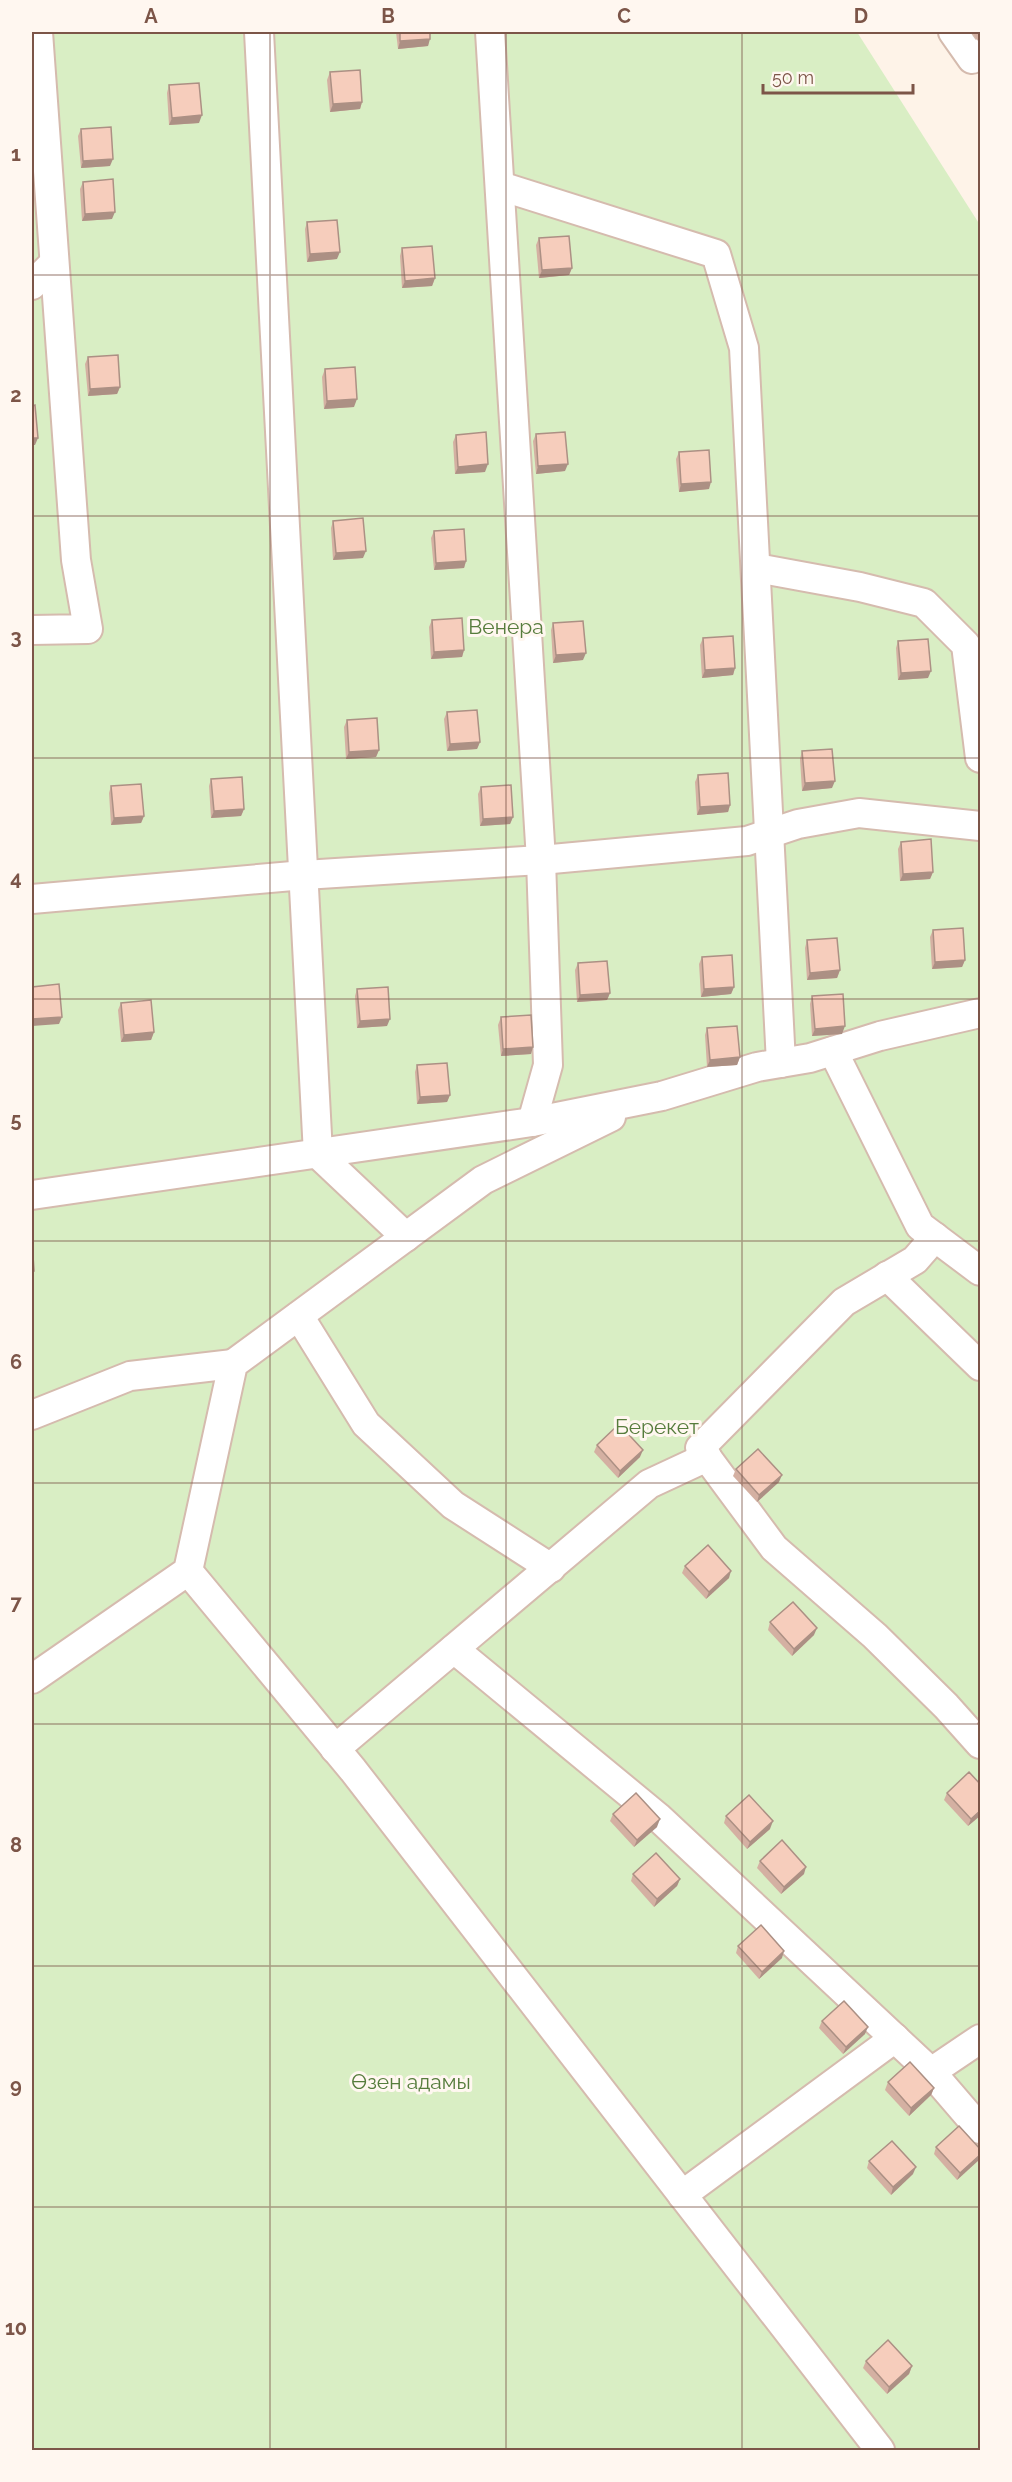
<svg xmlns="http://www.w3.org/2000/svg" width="1012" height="2482" font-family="Raleway,sans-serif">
<rect width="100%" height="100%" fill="#fef3e8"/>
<!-- garden -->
<path fill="#d9eec4" d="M32 32H857L980 225V2450H32Z"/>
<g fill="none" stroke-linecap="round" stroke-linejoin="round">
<defs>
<g id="minor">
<path d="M259 32 318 1154 406 1237"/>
<path d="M490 32 541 860 548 1065 532 1122"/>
<path d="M953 32 972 59 980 53"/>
<path d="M500 186 716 254 744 348 781 1063"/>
<path d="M32 285 54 263"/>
<path d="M756 568 860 587 924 603 966 645 980 758"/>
<path d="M32 630 88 629 76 560 38 32"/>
<path d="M32 899 304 875 541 860 747 841 798 824 859 813 980 826"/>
<path d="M833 1051 920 1226 980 1271"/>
<path d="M32 1195 532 1122 662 1096 757 1067 810 1058 880 1036 980 1013"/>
<path d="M935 1237 915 1260 844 1302 700 1448 774 1548 875 1636 946 1706 980 1744"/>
<path d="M887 1276 980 1366"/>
<path d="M299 1316 366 1424 453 1505 551 1568"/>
<path d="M32 1415 130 1376 233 1364"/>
<path d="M188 1571 353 1770 880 2450"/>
<path d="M454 1649 658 1817 931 2072 980 2129"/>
<path d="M32 1679 188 1571 233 1364 483 1180 611 1117"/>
<path d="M335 1749 649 1484 707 1457"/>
<path d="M931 2072 980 2039"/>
<path d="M682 2195 895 2038"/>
</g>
</defs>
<!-- minor casing -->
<use href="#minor" stroke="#d5bbae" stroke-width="32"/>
<!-- minor -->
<use href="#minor" stroke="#fff" stroke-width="28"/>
</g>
<!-- wall -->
<g fill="#d4b0a2">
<path d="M396 32H430L428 46 398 49Z"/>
<path d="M972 32H981V39L978 41Z"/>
<path d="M330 72 362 102 360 109 330 112 327 80Z"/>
<path d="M169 85 199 123 169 125 167 93Z"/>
<path d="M81 129 110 166 81 168 78 136Z"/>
<path d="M83 182 112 219 82 221 80 189Z"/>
<path d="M307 222 337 259 307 262 305 229Z"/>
<path d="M539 238 572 268 569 275 539 278 536 245Z"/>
<path d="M402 248 435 278 432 286 402 288 400 256Z"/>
<path d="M88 357 120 387 117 394 88 396 85 364Z"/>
<path d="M325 369 354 407 324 409 322 377Z"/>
<path d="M536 434 565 471 536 474 533 441Z"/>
<path d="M456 435 485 472 455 474 453 442Z"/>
<path d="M679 452 709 489 679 492 676 459Z"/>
<path d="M333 521 363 558 333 560 331 528Z"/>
<path d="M434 531 466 561 464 568 434 570 431 538Z"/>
<path d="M432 620 464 650 462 657 431 659 429 627Z"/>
<path d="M553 623 583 660 553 663 551 630Z"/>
<path d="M703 638 735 668 733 675 702 678 700 645Z"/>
<path d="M898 641 928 678 898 680 896 648Z"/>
<path d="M447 712 480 742 477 749 447 751 444 719Z"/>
<path d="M347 720 379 750 376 757 346 759 344 727Z"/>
<path d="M802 751 832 788 802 791 800 759Z"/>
<path d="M698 775 730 805 728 812 697 815 695 782Z"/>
<path d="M211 779 244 809 241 816 211 818 209 786Z"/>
<path d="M111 786 144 816 141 823 111 825 109 793Z"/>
<path d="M481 787 513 817 510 824 480 826 478 794Z"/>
<path d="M901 842 933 872 930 879 900 881 898 849Z"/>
<path d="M933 930 965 960 962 967 932 969 930 937Z"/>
<path d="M807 940 840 970 837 978 807 980 805 948Z"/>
<path d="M702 957 734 987 731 994 701 997 699 964Z"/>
<path d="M578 963 610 993 607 1000 577 1002 575 970Z"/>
<path d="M357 989 387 1026 357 1028 355 996Z"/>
<path d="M812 996 842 1034 812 1036 810 1004Z"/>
<path d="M121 1003 154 1032 151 1040 121 1042 118 1010Z"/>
<path d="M501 1017 531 1054 501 1056 498 1025Z"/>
<path d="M707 1028 740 1057 737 1065 707 1067 705 1035Z"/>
<path d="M417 1065 450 1095 447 1102 417 1104 415 1072Z"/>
<path d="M597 1445 640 1457 618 1478 594 1452Z"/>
<path d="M736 1469 779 1482 757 1502 733 1476Z"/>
<path d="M685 1566 729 1578 706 1599 682 1573Z"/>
<path d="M770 1622 814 1635 792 1656 768 1630Z"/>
<path d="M981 1715V1727L977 1724Z"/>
<path d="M981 1785V1815L968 1826 944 1800 947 1793Z"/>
<path d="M613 1814 657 1827 634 1847 610 1821Z"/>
<path d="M726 1816 770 1829 747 1849 724 1823Z"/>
<path d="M760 1861 804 1874 781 1894 757 1868Z"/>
<path d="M633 1874 680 1879 677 1886 654 1907 631 1881Z"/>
<path d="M738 1946 782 1958 759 1979 736 1953Z"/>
<path d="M822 2021 865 2034 843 2054 819 2028Z"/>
<path d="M888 2082 934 2088 931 2095 909 2116 885 2090Z"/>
<path d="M936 2147 981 2150V2157L980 2159 957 2180 934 2154Z"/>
<path d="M869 2161 913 2174 891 2195 867 2168Z"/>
<path d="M866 2361 912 2366 909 2374 887 2394 863 2368Z"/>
</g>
<!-- shaded-wall -->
<g fill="#ac9084">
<path d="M430 39 428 46 398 49 400 41Z"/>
<path d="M362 102 360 109 330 112 333 104Z"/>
<path d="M202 115 199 123 169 125 172 118Z"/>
<path d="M113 159 110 166 81 168 83 161Z"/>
<path d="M115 212 112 219 82 221 85 214Z"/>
<path d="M340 252 337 259 307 262 310 254Z"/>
<path d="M572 268 569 275 539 278 542 270Z"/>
<path d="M435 278 432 286 402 288 405 281Z"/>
<path d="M120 387 117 394 88 396 90 389Z"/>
<path d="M357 399 354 407 324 409 327 401Z"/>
<path d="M32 438H38L35 445H32Z"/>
<path d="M488 464 485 472 455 474 458 467Z"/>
<path d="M568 464 565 471 536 474 538 466Z"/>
<path d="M711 482 709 489 679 492 681 484Z"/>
<path d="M366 551 363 558 333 560 336 553Z"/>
<path d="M466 561 464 568 434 570 436 563Z"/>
<path d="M464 650 462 657 431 659 434 652Z"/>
<path d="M586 653 583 660 553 663 556 655Z"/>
<path d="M735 668 733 675 702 678 705 670Z"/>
<path d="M931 671 928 678 898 680 901 673Z"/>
<path d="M480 742 477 749 447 751 450 744Z"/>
<path d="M379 750 376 757 346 759 349 752Z"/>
<path d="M835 781 832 788 802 791 805 783Z"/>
<path d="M730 805 728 812 697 815 700 807Z"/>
<path d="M244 809 241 816 211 818 214 811Z"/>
<path d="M144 816 141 823 111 825 114 818Z"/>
<path d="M513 817 510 824 480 826 483 819Z"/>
<path d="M933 872 930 879 900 881 903 874Z"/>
<path d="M965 960 962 967 932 969 935 962Z"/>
<path d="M840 970 837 978 807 980 810 973Z"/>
<path d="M734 987 731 994 701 997 704 989Z"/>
<path d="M610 993 607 1000 577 1002 580 995Z"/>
<path d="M62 1017 59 1024 32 1026V1019Z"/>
<path d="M390 1019 387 1026 357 1028 360 1021Z"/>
<path d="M845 1026 842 1034 812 1036 815 1029Z"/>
<path d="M154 1032 151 1040 121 1042 124 1035Z"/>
<path d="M533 1047 531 1054 501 1056 503 1049Z"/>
<path d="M740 1057 737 1065 707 1067 710 1060Z"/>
<path d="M450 1095 447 1102 417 1104 420 1097Z"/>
<path d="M643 1450 640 1457 618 1478 620 1471Z"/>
<path d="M782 1475 779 1482 757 1502 759 1495Z"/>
<path d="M731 1571 729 1578 706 1599 709 1592Z"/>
<path d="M817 1628 814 1635 792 1656 794 1649Z"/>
<path d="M981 1810V1815L968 1826 971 1819Z"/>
<path d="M660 1819 657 1827 634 1847 637 1840Z"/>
<path d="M773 1821 770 1829 747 1849 750 1842Z"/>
<path d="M806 1867 804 1874 781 1894 784 1887Z"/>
<path d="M680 1879 677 1886 654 1907 657 1899Z"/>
<path d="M784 1951 782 1958 759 1979 762 1972Z"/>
<path d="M868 2027 865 2034 843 2054 846 2047Z"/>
<path d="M934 2088 931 2095 909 2116 911 2108Z"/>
<path d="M981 2154 980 2159 957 2180 960 2173Z"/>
<path d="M916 2167 913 2174 891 2195 893 2187Z"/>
<path d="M912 2366 909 2374 887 2394 889 2387Z"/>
</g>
<!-- building -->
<g fill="#f6cdbc" stroke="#ac9084" stroke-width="1.5">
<path d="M400 32H430V39L400 41Z"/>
<path d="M360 70 362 102 333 104 330 72Z"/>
<path d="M199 83 202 115 172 118 169 85Z"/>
<path d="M111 127 113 159 83 161 81 129Z"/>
<path d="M113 179 115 212 85 214 83 182Z"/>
<path d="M337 220 340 252 310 254 307 222Z"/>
<path d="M569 236 572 268 542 270 539 238Z"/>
<path d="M432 246 435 278 405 281 402 248Z"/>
<path d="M118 355 120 387 90 389 88 357Z"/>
<path d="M355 367 357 399 327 401 325 369Z"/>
<path d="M35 405 38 438H32V406Z"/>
<path d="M486 432 488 464 458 467 456 435Z"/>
<path d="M565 432 568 464 538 466 536 434Z"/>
<path d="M709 450 711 482 681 484 679 452Z"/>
<path d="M363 518 366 551 336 553 333 521Z"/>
<path d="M464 529 466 561 436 563 434 531Z"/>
<path d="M462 618 464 650 434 652 432 620Z"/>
<path d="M583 621 586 653 556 655 553 623Z"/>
<path d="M733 636 735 668 705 670 703 638Z"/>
<path d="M928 639 931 671 901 673 898 641Z"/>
<path d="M477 710 480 742 450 744 447 712Z"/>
<path d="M377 718 379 750 349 752 347 720Z"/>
<path d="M832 749 835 781 805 783 802 751Z"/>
<path d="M728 773 730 805 700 807 698 775Z"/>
<path d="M242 777 244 809 214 811 211 779Z"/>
<path d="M141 784 144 816 114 818 111 786Z"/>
<path d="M511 785 513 817 483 819 481 787Z"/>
<path d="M931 839 933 872 903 874 901 842Z"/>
<path d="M963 928 965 960 935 962 933 930Z"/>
<path d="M837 938 840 970 810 973 807 940Z"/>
<path d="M732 955 734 987 704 989 702 957Z"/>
<path d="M607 961 610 993 580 995 578 963Z"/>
<path d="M59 984 62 1017 32 1019V987Z"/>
<path d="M388 987 390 1019 360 1021 357 989Z"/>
<path d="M843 994 845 1026 815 1029 812 996Z"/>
<path d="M151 1000 154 1032 124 1035 121 1003Z"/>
<path d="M531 1015 533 1047 503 1049 501 1017Z"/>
<path d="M737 1026 740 1057 710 1060 707 1028Z"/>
<path d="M447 1063 450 1095 420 1097 417 1065Z"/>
<path d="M32 1239 34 1271H32Z"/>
<path d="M619 1424 643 1450 620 1471 597 1445Z"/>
<path d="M758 1449 782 1475 759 1495 736 1469Z"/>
<path d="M708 1545 731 1571 709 1592 685 1566Z"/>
<path d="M793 1602 817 1628 794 1649 770 1622Z"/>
<path d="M969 1772 981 1785V1810L971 1819 947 1793Z"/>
<path d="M636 1793 660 1819 637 1840 613 1814Z"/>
<path d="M749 1795 773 1821 750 1842 726 1816Z"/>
<path d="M782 1840 806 1867 784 1887 760 1861Z"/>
<path d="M656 1853 680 1879 657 1899 633 1874Z"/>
<path d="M761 1925 784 1951 762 1972 738 1946Z"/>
<path d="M844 2001 868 2027 846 2047 822 2021Z"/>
<path d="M910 2062 934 2088 911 2108 888 2082Z"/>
<path d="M959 2126 981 2150V2154L960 2173 936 2147Z"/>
<path d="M892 2141 916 2167 893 2187 869 2161Z"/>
<path d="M888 2340 912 2366 889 2387 866 2361Z"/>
</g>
<!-- grid -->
<path fill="none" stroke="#7c5548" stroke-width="1.5" stroke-opacity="0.55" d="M270 32V2450M506 32V2450M742 32V2450M32 275H980M32 516H980M32 758H980M32 999H980M32 1241H980M32 1483H980M32 1724H980M32 1966H980M32 2207H980"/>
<g text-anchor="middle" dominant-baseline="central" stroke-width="6" stroke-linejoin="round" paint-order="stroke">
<!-- park labels -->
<g font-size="21" fill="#567c3c" stroke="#fff7f0">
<text x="506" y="626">Венера</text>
<text x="657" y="1426">Берекет</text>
<text x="411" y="2081">Өзен адамы</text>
</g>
</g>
<!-- border -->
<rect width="1012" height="2482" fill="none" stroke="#fff7f0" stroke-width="66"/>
<!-- scale -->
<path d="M763 84v9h150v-9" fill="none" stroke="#7c5548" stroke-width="3"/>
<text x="772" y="84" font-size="18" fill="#7c5548" stroke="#fff7f0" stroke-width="4.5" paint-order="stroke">50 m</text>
<rect x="33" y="33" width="946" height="2416" fill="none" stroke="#7c5548" stroke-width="2"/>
<g font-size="20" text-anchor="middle" font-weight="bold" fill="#7c5548">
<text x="151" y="23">A</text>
<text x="388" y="23">B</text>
<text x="624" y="23">C</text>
<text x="861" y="23">D</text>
<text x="16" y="161">1</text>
<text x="16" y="402">2</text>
<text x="16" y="644">3</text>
<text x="16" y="885">4</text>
<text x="16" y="1127">5</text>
<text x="16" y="1369">6</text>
<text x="16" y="1610">7</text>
<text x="16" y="1852">8</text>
<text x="16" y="2093">9</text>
<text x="16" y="2335">10</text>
</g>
</svg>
